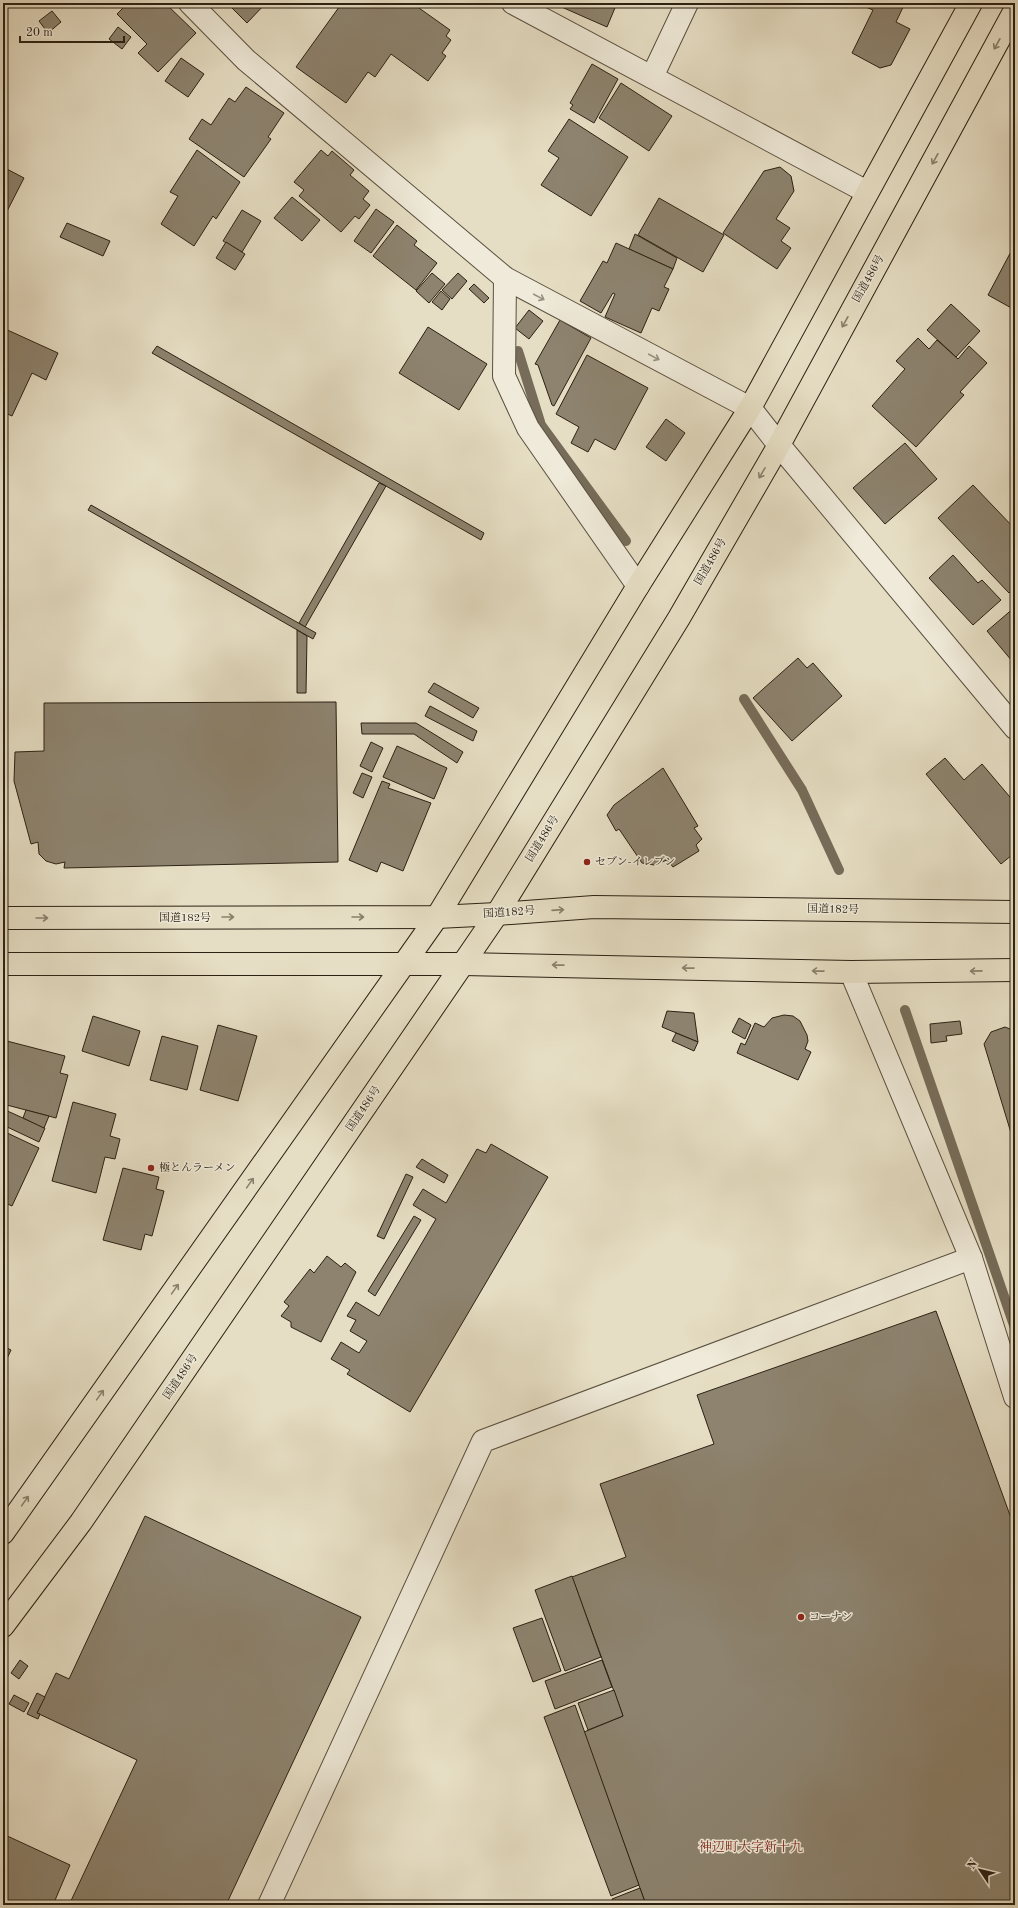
<svg xmlns="http://www.w3.org/2000/svg" width="1018" height="1908" font-family="'Old Standard TT','Noto Serif JP',serif">
<rect width="100%" height="100%" fill="#e6dec4"/>
<filter id="stains"><feTurbulence type="fractalNoise" baseFrequency=".005" numOctaves="4"/><feColorMatrix values="0 0 0 0 .2 0 0 0 0 .09 0 0 0 0 .02 0 0 0 .5 -.17"/></filter>
<radialGradient id="worn" r=".72"><stop offset=".6" stop-color="#630" stop-opacity="0"/><stop offset="1" stop-color="#630" stop-opacity=".3"/></radialGradient>
<g fill="none" stroke-linecap="round" stroke-linejoin="round">
<!-- stream -->
<g stroke="#766c59" stroke-width="10">
<path d="M518 351 541 425 626 541"/>
<path d="M744 699 802 790 839 870"/>
<path d="M905 1010 1015 1328"/>
</g>
</g>
<!-- building -->
<g fill="#8d836f" stroke="#2c2113">
<path d="M3 3H13L3 12Z"/>
<path d="M128 3H165L196 33 158 72 138 53 147 44 117 14Z"/>
<path d="M227 3H266L247 23Z"/>
<path d="M342 3 348 6 350 3H412L450 30 446 36 451 40 442 53 446 56 428 81 391 54 375 77 368 72 346 103 296 67Z"/>
<path d="M558 3H617L607 27 557 5Z"/>
<path d="M862 3H905L896 22 910 29 891 65 880 68 852 53 873 10 861 5Z"/>
<path d="M52 11 61 22 48 33 39 21Z"/>
<path d="M118 27 131 37 122 49 109 39Z"/>
<path d="M181 58 204 74 188 97 165 81Z"/>
<path d="M592 64 618 79 594 123 570 109 573 105 570 103Z"/>
<path d="M621 83 672 116 649 151 599 118Z"/>
<path d="M246 87 284 113 268 137 271 139 244 177 189 139 202 119 211 125 229 98 235 102Z"/>
<path d="M569 119 628 157 591 216 541 185 559 158 548 151Z"/>
<path d="M197 150 240 182 216 219 213 216 194 246 161 224 178 196 170 192Z"/>
<path d="M321 150 328 156 332 151 354 170 350 175 369 191 363 199 370 205 359 219 355 216 341 232 299 196 304 190 294 182Z"/>
<path d="M3 167 24 178 3 219Z"/>
<path d="M780 167 791 176 794 191 776 219 790 228 781 241 791 248 777 269 723 233 764 171Z"/>
<path d="M292 197 320 220 302 241 274 218Z"/>
<path d="M659 198 724 235 703 272 638 235Z"/>
<path d="M376 209 394 222 371 253 354 241Z"/>
<path d="M242 210 261 221 242 252 223 241Z"/>
<path d="M67 223 110 241 103 256 60 237Z"/>
<path d="M397 225 417 241 414 245 437 263 416 290 373 256Z"/>
<path d="M635 234 677 258 673 269 629 249Z"/>
<path d="M226 242 245 254 235 270 216 258Z"/>
<path d="M616 243 673 269 664 287 669 289 659 311 652 308 641 333 605 317 615 294 613 293 601 313 580 301 603 261 607 263Z"/>
<path d="M1015 244V310L988 295Z"/>
<path d="M432 273 445 284 429 303 416 291Z"/>
<path d="M458 273 467 281 452 299 442 290Z"/>
<path d="M474 284 489 298 484 303 469 289Z"/>
<path d="M441 291 450 299 442 310 432 302Z"/>
<path d="M951 304 980 331 956 357 927 330Z"/>
<path d="M529 310 543 321 529 339 515 328Z"/>
<path d="M560 320 591 338 554 406 552 405 538 365 535 364Z"/>
<path d="M428 327 487 364 459 410 399 373Z"/>
<path d="M3 328 58 353 46 380 32 373 12 416 3 412Z"/>
<path d="M918 338 929 349 937 340 958 359 969 346 987 363 960 392 964 395 916 447 872 406 905 369 896 361Z"/>
<path d="M157 346 484 533 481 540 152 353Z"/>
<path d="M587 355 648 388 615 450 595 439 588 452 571 443 579 427 556 414Z"/>
<path d="M666 419 685 433 666 461 646 447Z"/>
<path d="M905 443 937 479 885 524 853 488Z"/>
<path d="M379 483 386 486 305 627 299 623Z"/>
<path d="M973 485 1015 529V587L1009 593 938 518Z"/>
<path d="M91 505 316 633 313 639 88 510Z"/>
<path d="M953 555 978 583 982 580 1001 600 973 625 929 578Z"/>
<path d="M1015 607V658L1012 661 987 631Z"/>
<path d="M297 630 307 636 306 693H297Z"/>
<path d="M798 658 807 668 813 663 842 696 792 741 753 698Z"/>
<path d="M434 683 479 708 473 718 428 692Z"/>
<path d="M336 702 338 862 64 868 65 862 56 864 46 861 39 854 38 842 31 844 14 781 15 752 44 751V703Z"/>
<path d="M430 706 477 731 473 741 425 716Z"/>
<path d="M361 723H416L463 752 457 763 414 734H362Z"/>
<path d="M371 742 383 748 372 772 360 766Z"/>
<path d="M397 746 447 768 434 799 383 777Z"/>
<path d="M945 758 964 780 982 764 1015 803V858L1012 855 1001 864 926 774Z"/>
<path d="M663 768 698 826 694 828 702 839 696 845 699 851 673 867 667 860 654 865 642 863 619 829 616 831 607 815 614 805Z"/>
<path d="M362 773 372 777 363 798 353 793Z"/>
<path d="M382 781 390 784 388 788 431 803 403 871 381 862 377 872 349 860Z"/>
<path d="M667 1011 694 1013 698 1042 662 1027Z"/>
<path d="M784 1015 793 1016 800 1021 807 1035 808 1041 805 1049 811 1052 798 1080 737 1053 741 1043 745 1045 755 1023 764 1027 772 1018Z"/>
<path d="M93 1016 140 1031 129 1066 82 1051Z"/>
<path d="M739 1018 751 1025 745 1039 732 1032Z"/>
<path d="M960 1021 962 1034 946 1036 947 1041 931 1043 930 1024Z"/>
<path d="M218 1025 257 1036 238 1101 200 1090Z"/>
<path d="M1005 1027 1015 1031V1146L984 1044 991 1032Z"/>
<path d="M676 1033 698 1042 694 1051 672 1041Z"/>
<path d="M162 1036 198 1046 187 1090 150 1080Z"/>
<path d="M3 1040 65 1056 60 1073 68 1075 56 1118 3 1104Z"/>
<path d="M73 1102 116 1114 110 1136 120 1139 115 1159 105 1157 96 1193 52 1181Z"/>
<path d="M3 1109 45 1128 39 1142 3 1125Z"/>
<path d="M26 1110 49 1116 44 1128 23 1118Z"/>
<path d="M3 1131 39 1148 12 1206 3 1202Z"/>
<path d="M491 1144 548 1177 410 1412 347 1374 350 1370 331 1359 341 1342 359 1353 367 1341 350 1331 356 1320 347 1316 356 1302 379 1316 436 1219 413 1205 423 1189 446 1203 477 1149 486 1153Z"/>
<path d="M422 1159 448 1175 444 1183 416 1167Z"/>
<path d="M123 1168 159 1177 156 1189 164 1191 152 1236 145 1234 141 1250 103 1240Z"/>
<path d="M406 1174 413 1177 384 1239 377 1236Z"/>
<path d="M414 1216 421 1220 375 1296 368 1291Z"/>
<path d="M327 1256 341 1267 345 1263 356 1272 321 1342 291 1327V1322L281 1316 289 1306 284 1302 310 1269 314 1273Z"/>
<path d="M936 1311 1015 1529V1903L1009 1905H646L584 1732 623 1716 572 1577 626 1557 600 1484 714 1444 697 1395Z"/>
<path d="M3 1346 11 1350 3 1367Z"/>
<path d="M145 1516 361 1617 226 1905H69L137 1760 37 1713 56 1673 69 1679Z"/>
<path d="M572 1576 601 1657 565 1671 535 1590Z"/>
<path d="M542 1618 561 1671 533 1682 513 1628Z"/>
<path d="M20 1660 28 1666 19 1679 11 1673Z"/>
<path d="M602 1660 612 1687 555 1709 545 1681Z"/>
<path d="M614 1690 623 1716 588 1730 578 1703Z"/>
<path d="M37 1693 45 1697 37 1713 40 1714 38 1719 27 1714Z"/>
<path d="M14 1695 29 1703 24 1712 9 1704Z"/>
<path d="M575 1705 639 1885 611 1896 544 1717Z"/>
<path d="M3 1834 70 1865 53 1905H3Z"/>
<path d="M640 1888 646 1905H614L612 1899Z"/>
</g>
<g fill="none" stroke-linecap="round" stroke-linejoin="round">
<defs>
<g id="minor">
<path d="M190 3 246 60 505 278 750 408 779 445 1015 728"/>
<path d="M513 3 867 192"/>
<path d="M652 77 687 3"/>
<path d="M505 278 504 376 528 428 638 586"/>
<path d="M851 972 971 1258 1015 1397"/>
<path d="M269 1905 483 1441 971 1258"/>
</g>
<g id="highway">
<path d="M3 918 437 917 497 914 594 907 1015 912"/>
<path d="M3 964H463L851 972 1015 970"/>
<path d="M3 1533 437 917 638 586 750 408 971 3"/>
<path d="M3 1626 81 1522 497 914 679 618 779 445 1015 10"/>
</g>
</defs>
<!-- minor casing -->
<use href="#minor" stroke="#5a503f" stroke-width="24"/>
<!-- highway casing -->
<use href="#highway" stroke="#2c2113" stroke-width="24"/>
<!-- minor -->
<use href="#minor" stroke="#efead9" stroke-width="22"/>
<!-- highway -->
<use href="#highway" stroke="#e6dec4" stroke-width="22"/>
</g>
<!-- one-way arrows -->
<defs><path id="oneway-shaft" d="M-6 0H5M1.5-3L5.5 0L1.5 3" fill="none" stroke-width="1.6" stroke-linecap="round" stroke-linejoin="round"/></defs>
<g stroke="#89806c">
<use href="#oneway-shaft" transform="translate(997 44) rotate(119)"/>
<use href="#oneway-shaft" transform="translate(935 159) rotate(119)"/>
<use href="#oneway-shaft" transform="translate(845 322) rotate(119)"/>
<use href="#oneway-shaft" transform="translate(762 473) rotate(120)"/>
<use href="#oneway-shaft" transform="translate(558 910) rotate(-4)"/>
<use href="#oneway-shaft" transform="translate(228 917)"/>
<use href="#oneway-shaft" transform="translate(358 917)"/>
<use href="#oneway-shaft" transform="translate(42 918)"/>
<use href="#oneway-shaft" transform="translate(558 965) rotate(-179)"/>
<use href="#oneway-shaft" transform="translate(688 968) rotate(-179)"/>
<use href="#oneway-shaft" transform="translate(818 971) rotate(-179)"/>
<use href="#oneway-shaft" transform="translate(976 971) rotate(179)"/>
<use href="#oneway-shaft" transform="translate(250 1183) rotate(-55)"/>
<use href="#oneway-shaft" transform="translate(175 1289) rotate(-55)"/>
<use href="#oneway-shaft" transform="translate(100 1395) rotate(-55)"/>
<use href="#oneway-shaft" transform="translate(25 1501) rotate(-55)"/>
</g>
<g stroke="#979080">
<use href="#oneway-shaft" transform="translate(539 297) rotate(28)"/>
<use href="#oneway-shaft" transform="translate(654 357) rotate(28)"/>
</g>
<!-- markers -->
<g fill="#8f2418" stroke="#efead9" stroke-width="1.5">
<circle cx="587" cy="862" r="4"/>
<circle cx="151" cy="1168" r="4"/>
<circle cx="801" cy="1617" r="4"/>
</g>
<g text-anchor="middle" dominant-baseline="central" stroke-width="3" stroke-linejoin="round" paint-order="stroke">
<!-- street labels -->
<g font-size="11" fill="#2c2113" stroke="#efead9">
<text transform="translate(869 279) rotate(-61)">国道486号</text>
<text transform="translate(711 562) rotate(-60)">国道486号</text>
<text transform="translate(543 839) rotate(-58)">国道486号</text>
<text transform="translate(833 910) rotate(1)">国道182号</text>
<text transform="translate(509 913) rotate(-4)">国道182号</text>
<text x="185" y="918">国道182号</text>
<text transform="translate(364 1109) rotate(-56)">国道486号</text>
<text transform="translate(181 1377) rotate(-56)">国道486号</text>
</g>
<!-- poi labels -->
<g font-size="11" fill="#2c2113" stroke="#efead9" text-anchor="start">
<text x="595" y="862">セブン-イレブン</text>
<text x="159" y="1168">極とんラーメン</text>
<text x="809" y="1617">コーナン</text>
</g>
<!-- quarter labels -->
<g font-size="13" fill="#7a1f14" stroke="#efead9">
<text x="751" y="1847">神辺町大字新十九</text>
</g>
</g>
<!-- margin -->
<rect width="1018" height="1908" fill="none" stroke="#e6dec4" stroke-width="16"/>
<rect x="4" y="4" width="1010" height="1900" fill="none" stroke="#2c2113" stroke-width="2"/>
<rect x="8" y="8" width="1002" height="1892" fill="none" stroke="#2c2113"/>
<!-- north arrow -->
<g transform="translate(980 1870) rotate(305)" stroke="#efead9" stroke-width="3" paint-order="stroke">
<path d="M0-3L7 15L0 10L-7 15Z" fill="#2c2113"/>
<text y="-6" font-size="11" font-weight="bold" text-anchor="middle" fill="#2c2113">N</text>
</g>
<!-- scale -->
<path d="M20 36v6h104v-6" fill="none" stroke="#2c2113" stroke-width="2"/>
<text x="26" y="36" font-size="12" fill="#2c2113" stroke="#efead9" stroke-width="3" paint-order="stroke">20 m</text>
<rect width="100%" height="100%" filter="url(#stains)"/>
<rect width="100%" height="100%" fill="url(#worn)"/>
</svg>
